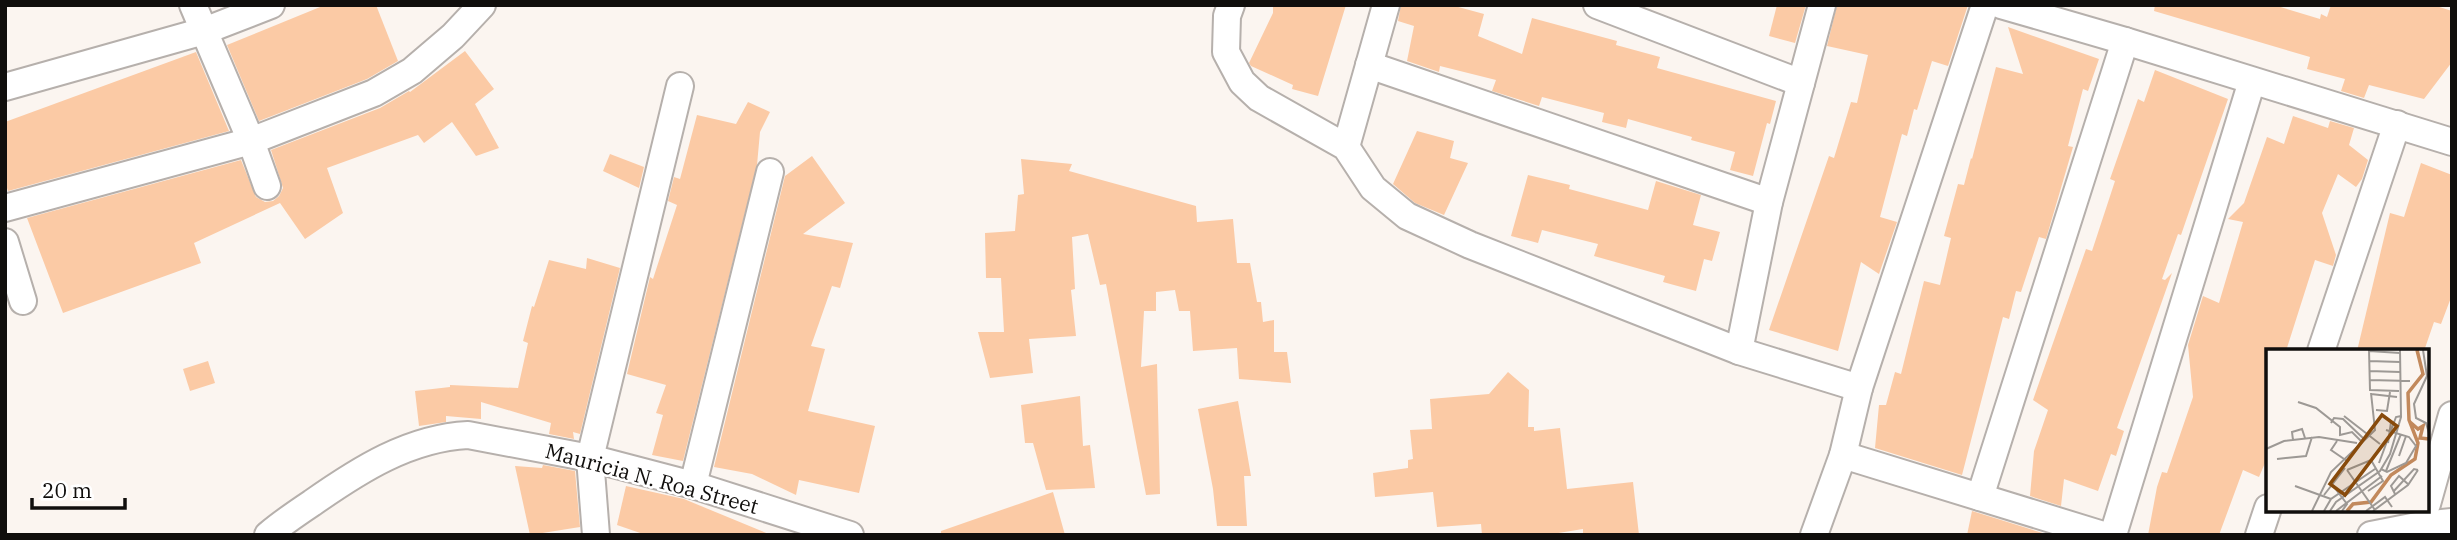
<svg xmlns="http://www.w3.org/2000/svg" width="2457" height="540" font-family="'IBM Plex Serif',serif">
<rect width="100%" height="100%" fill="#fbf5f0"/>
<!-- building -->
<g fill="#fbcaa5">
<path d="M325 5H376L398 61 367 79 259 121 227 45Z"/>
<path d="M1273 5H1346L1318 96 1292 89 1293 85 1251 66 1249 63 1273 13Z"/>
<path d="M1401 5H1451L1484 14 1478 36 1522 54 1532 18 1617 41 1616 45 1660 57 1657 68 1776 101 1770 124 1767 123 1753 176 1730 170 1735 152 1691 140 1692 137 1628 119 1626 128 1602 122 1604 113 1542 97 1539 106 1492 91 1496 80 1440 66 1439 72 1407 61 1414 26 1398 21Z"/>
<path d="M1777 5H1806L1795 43 1769 36Z"/>
<path d="M1837 5H1968L1948 66 1932 61 1917 110 1914 109 1907 136 1902 134 1880 217 1897 222 1879 274 1861 262 1838 351 1769 330 1829 156 1834 158 1851 102 1857 103 1868 55 1827 46Z"/>
<path d="M2155 5H2274L2320 19 2321 14 2327 17 2331 5H2433L2452 11V62L2424 99 2369 85 2364 98 2341 91 2345 79 2307 69 2310 57 2154 11Z"/>
<path d="M2008 27 2099 59 2088 91 2083 89 2068 146 2073 147 2046 239 2039 237 2021 292 2016 291 2009 319 2003 317 1962 475 1875 448 1879 405H1886L1895 372 1901 374 1924 281 1940 285 1951 238 1944 236 1958 184 1964 185 1971 158 1972 159 1996 67 2023 74Z"/>
<path d="M465 51 494 89 475 104 499 148 476 156 452 122 424 143 418 135 327 168 343 213 305 239 280 203 194 243 201 263 63 313 27 218 241 160 256 197 265 202 273 201 279 196 283 188 271 150 380 108 409 91 410 92Z"/>
<path d="M196 52 229 131 8 191 5 182V122Z"/>
<path d="M2155 70 2228 99 2181 235 2178 234 2162 279 2165 280 2172 273 2117 428 2124 431 2116 456 2111 454 2098 491 2064 479 2061 506 2030 496 2034 451 2048 410 2033 400 2086 249 2092 251 2115 181 2110 179 2138 99 2144 102Z"/>
<path d="M748 102 770 112 760 132 757 165 683 461 652 455 663 415 656 413 666 385 627 374 650 277 653 279 677 205 668 201 674 177 680 179 697 115 736 124Z"/>
<path d="M2293 116 2328 128 2330 121 2354 128 2349 145 2368 160 2362 179 2356 187 2338 174 2322 213 2336 255 2333 266 2315 260 2286 351H2268V456L2259 477 2243 470 2219 535H2148L2157 487 2162 472 2167 473 2193 397 2188 345 2203 296 2219 303 2243 222 2228 219 2244 203 2267 137 2284 144Z"/>
<path d="M1417 131 1454 141 1450 158 1468 163 1444 215 1415 203 1393 184Z"/>
<path d="M610 154 644 167 639 188 603 171Z"/>
<path d="M812 156 845 203 803 234 853 243 840 288 832 286 811 346 825 349 808 411 875 426 859 493 799 480 796 495 752 474 714 467 785 176Z"/>
<path d="M1021 159 1072 164 1069 171 1196 206 1197 222 1233 219 1237 263H1250L1257 302H1261L1263 322 1274 320V352H1287L1291 383 1239 379 1237 348 1193 351 1190 311H1179L1175 290 1156 292V311H1144L1141 367 1157 364 1160 494 1146 495 1106 284 1100 285 1088 234 1072 237 1075 289 1071 290 1076 336 1029 339 1033 373 990 378 978 332H1004L1001 278H986L985 233 1015 231 1018 195 1024 194Z"/>
<path d="M2421 163 2452 175V295L2441 324 2434 322 2424 351H2357L2390 213 2404 217Z"/>
<path d="M1528 175 1570 185 1569 189 1648 210 1656 181 1701 195 1693 225 1720 232 1712 261 1704 259 1696 291 1663 282 1665 276 1594 256 1598 244 1542 230 1538 243 1511 236Z"/>
<path d="M587 258 620 268 580 434 573 432 574 439 549 434 551 423 481 402V419L446 416V422L419 426 415 391 450 387V385L518 388 528 343 523 341 532 306 534 307 549 260 586 269Z"/>
<path d="M208 361 215 383 190 391 183 369Z"/>
<path d="M1508 372 1529 390 1528 427H1534V431L1560 428 1567 489 1633 482 1639 535H1583V529L1546 535H1482L1481 524 1437 527 1433 492 1375 497 1373 473 1408 468V460L1413 459 1410 430 1432 429 1430 399 1489 394Z"/>
<path d="M1080 396 1083 446 1090 445 1095 488 1046 490 1033 443H1025L1021 405Z"/>
<path d="M1238 401 1251 476H1244L1247 526H1217L1213 489 1198 409Z"/>
<path d="M543 465 575 471 580 527 530 535 515 466 542 468Z"/>
<path d="M626 486 684 499 771 535H646L617 525Z"/>
<path d="M1053 492 1065 535H941V531Z"/>
<path d="M1972 511 2049 535H1967Z"/>
</g>
<g fill="none" stroke-linecap="round" stroke-linejoin="round">
<defs>
<g id="street">
<path d="M193 5 251 141 267 186"/>
<path d="M1231 5 1227 16 1226 52 1242 82 1259 98 1346 147 1373 188 1407 216 1470 245 1739 351 1859 388"/>
<path d="M1597 5 1801 83"/>
<path d="M2001 5 2125 41 2452 142"/>
<path d="M1369 65 1769 202"/>
<path d="M5 87 204 31 271 5"/>
<path d="M1346 147 1386 5"/>
<path d="M5 208 251 141 374 93 412 71 453 36 482 5"/>
<path d="M5 242 23 301"/>
<path d="M1739 351 1769 202 1822 5"/>
<path d="M2321 351 2397 124"/>
<path d="M1843 455 2103 535"/>
<path d="M693 485 770 172"/>
<path d="M1980 497 2125 41"/>
<path d="M2427 504 2452 415"/>
<path d="M268 535C282 523 297 513 312 503 359 470 409 438 468 435L590 458 693 485 850 535"/>
<path d="M596 535 590 458 680 86"/>
<path d="M1814 535 1843 455 1859 388 1985 5"/>
<path d="M2113 535 2252 81"/>
<path d="M2259 535 2268 508"/>
<path d="M2371 535 2422 525 2452 522"/>
</g>
</defs>
<!-- street casing -->
<use href="#street" stroke="#b6b0ac" stroke-width="30"/>
<!-- street -->
<use href="#street" stroke="#fff" stroke-width="26"/>
</g>
<g text-anchor="middle" dominant-baseline="central" stroke-width="5" stroke-linejoin="round" paint-order="stroke">
<!-- street labels -->
<g font-size="21" fill="#100e0c" stroke="#fff">
<text transform="translate(652 478) rotate(15)">Mauricia N. Roa Street</text>
</g>
</g>
<!-- overview -->
<g transform="translate(2266 349)">
<rect width="163" height="163" fill="#fbf5f0"/>
<path fill="none" stroke="#c2895c" stroke-width="3.5" d="M144 73 152 80 157 77 154 89 163 90M81 162 87 155 105 153 125 126 149 110 152 94 143 71 142 44 157 25 151 1"/>
<path fill="none" stroke="#9d9995" stroke-width="2" d="M103 1 104 41 133 42M157 1 161 27 148 55 150 69 160 74 163 84M103 2 134 4M103 12 134 13M103 22 134 23M103 31 144 32M105 45 131 48M32 53 50 59 74 78V86L86 83 95 92M110 61 121 62 124 43M78 67 114 95M65 74 68 69 77 70 98 90M27 91 26 83 36 80 39 89M71 92 65 101 81 112M122 94 125 73M0 100 18 92 53 88 91 94M133 107 140 87M11 110 40 107 46 88M113 114 130 68 135 67M115 120 121 123 140 114 150 97 143 88 120 81M81 121 105 111 117 132 102 142M81 121 109 161M120 122 135 85M65 134 81 155 76 162M29 137 65 150M127 143 148 120 152 121M129 145 125 137 133 127 143 136M58 146 79 119M46 162 65 123 109 81 105 44M58 162 65 150 109 120M64 162 70 153 114 122 124 105 135 68 134 1M70 162 116 127M100 162 119 148 126 158M107 162 142 136 152 121"/>
<path fill="#884b0c" fill-opacity="0.15" stroke="#884b0c" stroke-width="3.5" d="M116 66 131 77 79 146 64 135Z"/>
<rect width="163" height="163" fill="none" stroke="#100e0c" stroke-width="3.5"/>
</g>
<!-- border -->
<rect width="2457" height="540" fill="none" stroke="#100e0c" stroke-width="14"/>
<!-- scale -->
<path d="M32 498v10h93v-10" fill="none" stroke="#100e0c" stroke-width="3.5"/>
<text x="42" y="498" font-size="21" fill="#100e0c" stroke="#ffffff" stroke-width="5" paint-order="stroke">20 m</text>
</svg>
